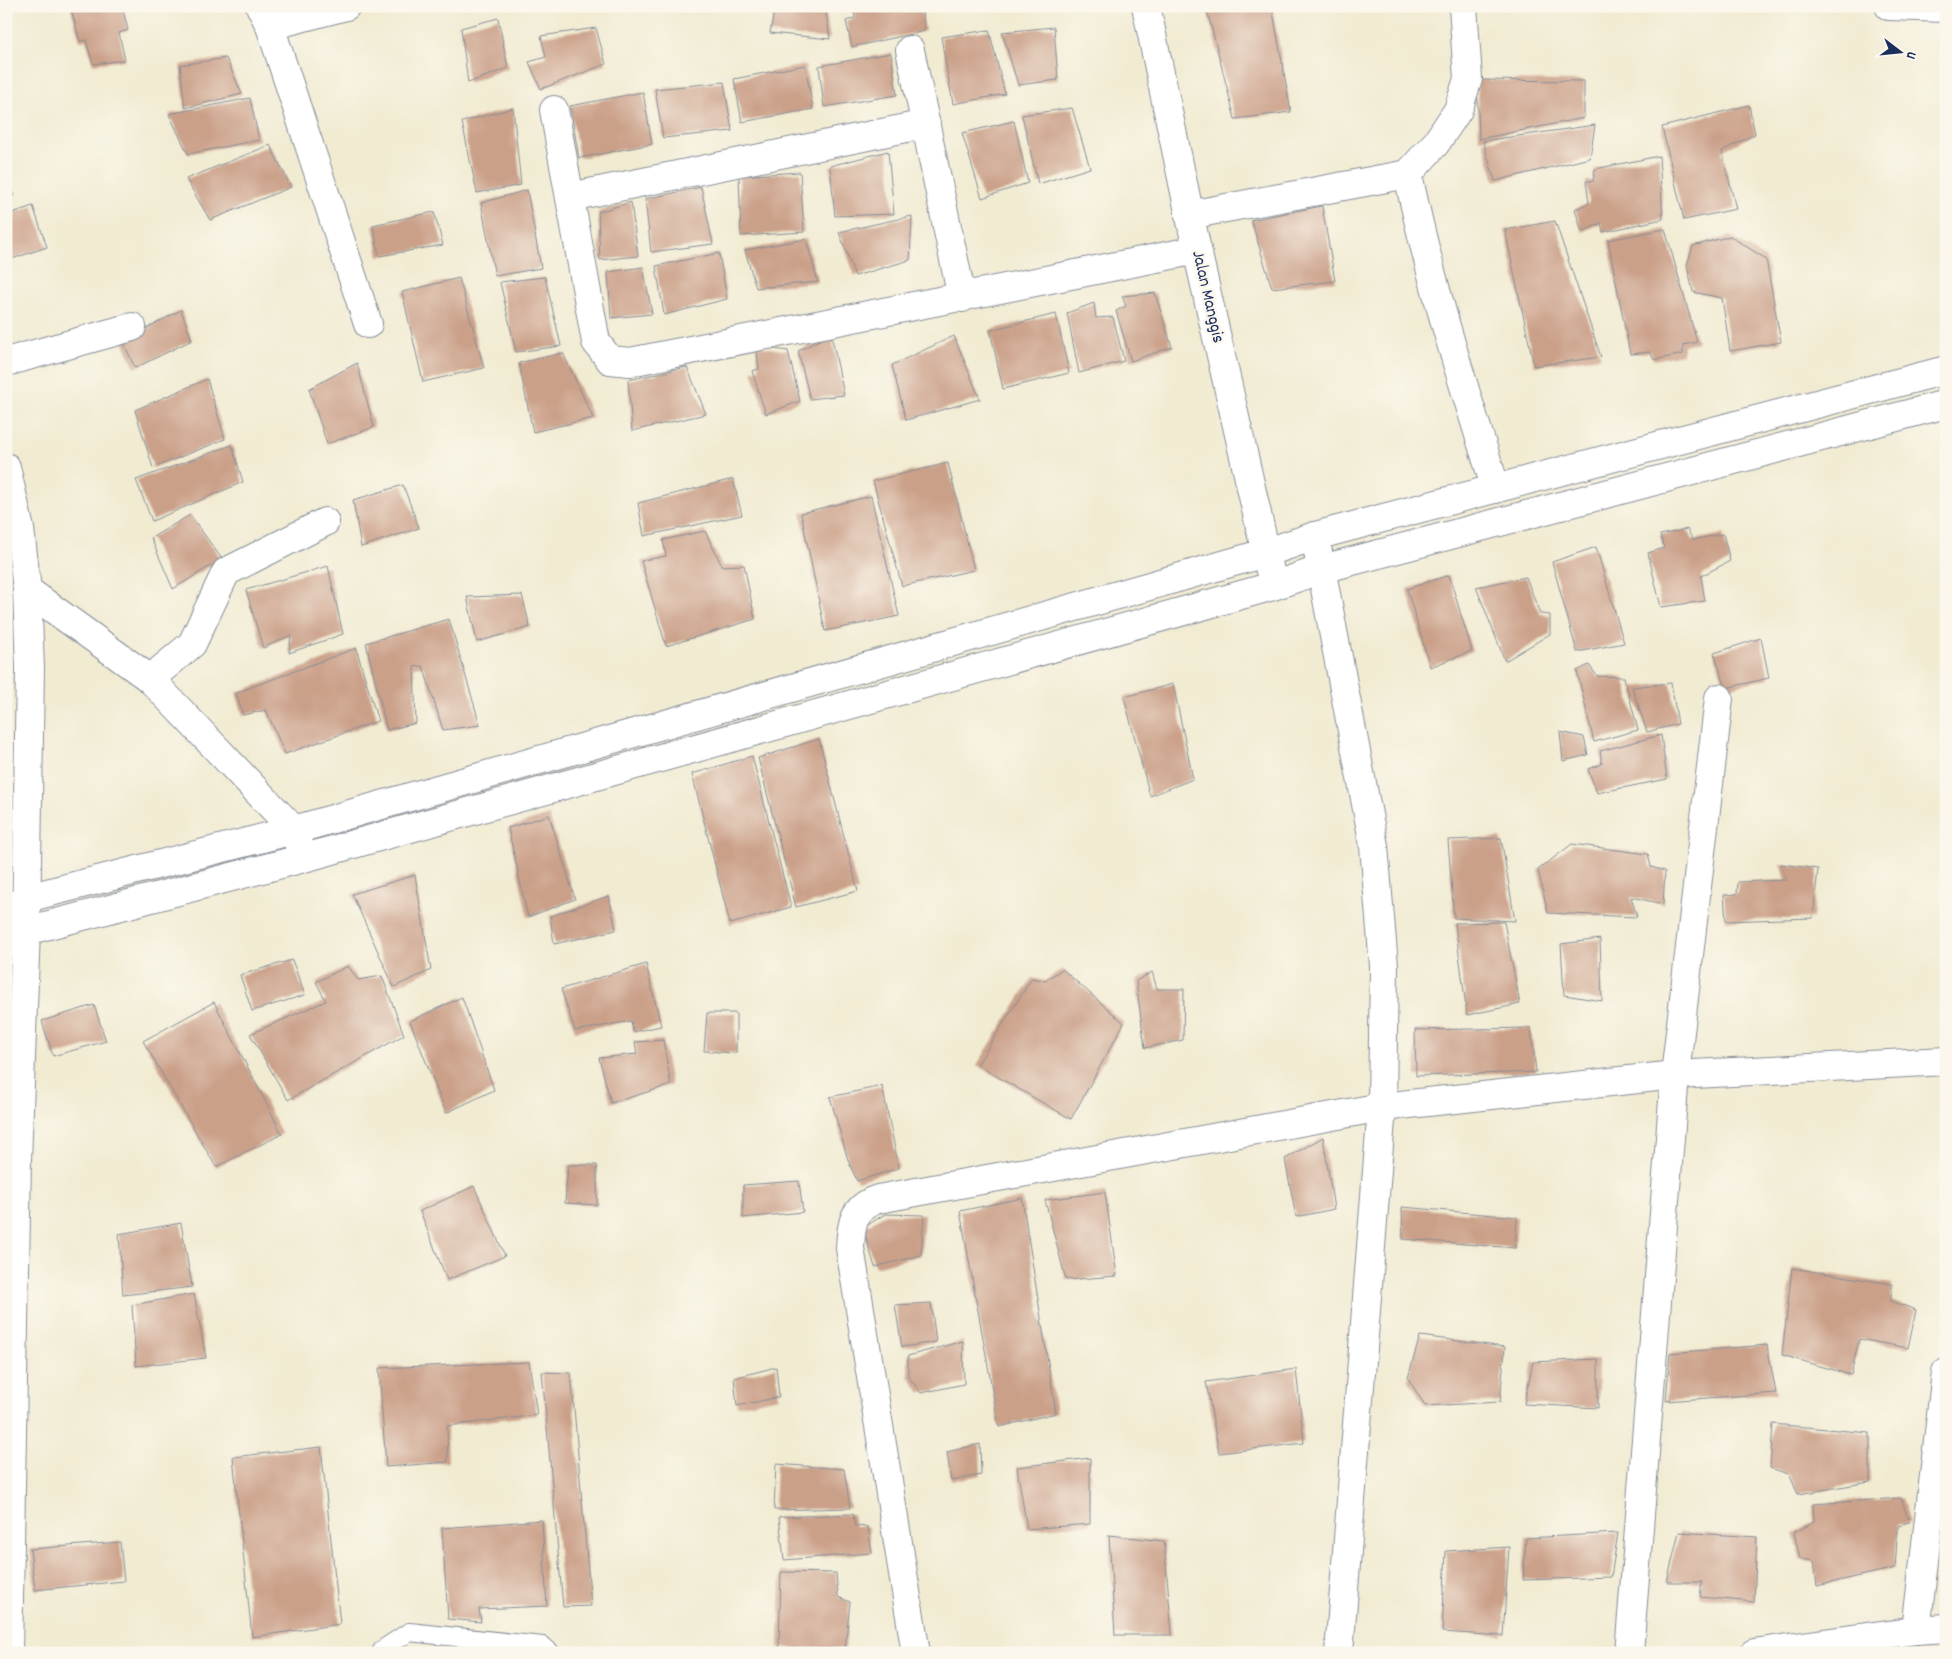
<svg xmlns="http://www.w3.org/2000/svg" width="1952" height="1659" font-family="Dekko,sans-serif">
<rect width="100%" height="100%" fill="#fbf7ec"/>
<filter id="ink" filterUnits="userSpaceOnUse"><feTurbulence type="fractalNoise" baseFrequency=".02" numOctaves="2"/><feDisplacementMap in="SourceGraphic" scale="10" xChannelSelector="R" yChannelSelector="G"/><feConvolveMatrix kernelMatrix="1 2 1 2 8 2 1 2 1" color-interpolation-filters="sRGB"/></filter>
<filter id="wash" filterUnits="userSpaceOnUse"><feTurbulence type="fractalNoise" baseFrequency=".0096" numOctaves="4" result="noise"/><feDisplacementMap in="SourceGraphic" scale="20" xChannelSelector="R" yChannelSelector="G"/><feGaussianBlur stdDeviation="1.12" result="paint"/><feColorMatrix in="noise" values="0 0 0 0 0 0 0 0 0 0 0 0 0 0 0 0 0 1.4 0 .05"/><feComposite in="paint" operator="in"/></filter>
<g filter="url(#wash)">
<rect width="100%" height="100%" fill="#f1ebd2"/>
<g id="blocks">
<!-- building -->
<g fill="#cba089">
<path d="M70 6H122L128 30 119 33 125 60 93 64 86 40 80 41Z"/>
<path d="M775 6H825L830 39 770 33Z"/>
<path d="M853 6H921L925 31 852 47 846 21 855 18Z"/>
<path d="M1206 6H1272L1291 112 1235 119Z"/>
<path d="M498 18 508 68 468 83 461 28Z"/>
<path d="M1054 27 1058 80 1018 85 1002 32Z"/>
<path d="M596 28 606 64 541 89 529 62 546 57 541 36Z"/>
<path d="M989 30 1005 94 953 104 941 37Z"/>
<path d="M891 53 897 95 824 107 819 66Z"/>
<path d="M226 58 242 94 185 108 180 65Z"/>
<path d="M805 65 813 109 742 122 734 79Z"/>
<path d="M1477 80 1584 81V118L1479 139Z"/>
<path d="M724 82 732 131 663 138 655 89Z"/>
<path d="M643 92 652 144 579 158 570 106Z"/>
<path d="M250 98 259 140 188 154 169 114Z"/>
<path d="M1749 105 1755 134 1722 151 1736 209 1684 220 1662 127Z"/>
<path d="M513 108 521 185 477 193 462 122Z"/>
<path d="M1072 108 1090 168 1038 184 1022 115Z"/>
<path d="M1014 121 1028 183 982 198 962 133Z"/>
<path d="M1595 125 1590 158 1495 181 1483 141Z"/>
<path d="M270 145 291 187 210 220 186 179Z"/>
<path d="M888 151 894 214 835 216 830 166Z"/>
<path d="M1659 156 1663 219 1603 232 1601 223 1582 232 1575 209 1589 203 1586 181H1593L1595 169Z"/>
<path d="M800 172 804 232 741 236 739 176Z"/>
<path d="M6 175 14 196 6 199Z"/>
<path d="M701 187 713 244 651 252 645 199Z"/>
<path d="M527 190 541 268 495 276 481 203Z"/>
<path d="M631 202 638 256 600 260 598 212Z"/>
<path d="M33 206 47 247 6 261V215Z"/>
<path d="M1322 206 1335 281 1272 288 1251 220Z"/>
<path d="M434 212 443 245 379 256 373 225Z"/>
<path d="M912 216 910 260 855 276 839 232Z"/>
<path d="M1555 221 1601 357 1534 366 1505 230Z"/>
<path d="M1665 229 1697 342 1683 345V354L1654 360 1650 352 1630 354 1608 240Z"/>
<path d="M1730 236 1766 259 1781 342 1730 351 1722 298 1693 292 1687 265 1693 246Z"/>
<path d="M806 239 818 282 756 288 745 250Z"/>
<path d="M719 253 727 299 664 315 656 266Z"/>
<path d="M643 267 652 314 611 318 608 272Z"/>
<path d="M545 277 561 346 516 352 500 282Z"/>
<path d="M459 278 484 368 423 382 402 292Z"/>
<path d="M1155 293 1172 347 1131 361 1116 311 1126 306 1122 296Z"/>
<path d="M1094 303 1096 318 1113 317 1124 361 1079 373 1067 313Z"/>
<path d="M181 310 192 340 135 368 123 341Z"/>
<path d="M1056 314 1069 373 1003 389 990 330Z"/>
<path d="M831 334 844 395 810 399 798 351Z"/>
<path d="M954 336 980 399 906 420 892 365Z"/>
<path d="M756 346 788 351 800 401 766 414 752 371 759 369Z"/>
<path d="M563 353 593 418 533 432 519 363Z"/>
<path d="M357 363 374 427 327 444 309 389Z"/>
<path d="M687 367 706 414 632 431 628 380Z"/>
<path d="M207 379 225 439 153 468 135 410Z"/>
<path d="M232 445 243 482 152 521 136 480Z"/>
<path d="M948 463 974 570 902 586 873 481Z"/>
<path d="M733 479 742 515 644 536 638 503Z"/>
<path d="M403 485 419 528 361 547 353 500Z"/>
<path d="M871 496 899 616 825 631 801 513Z"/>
<path d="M190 515 222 559 173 589 151 538Z"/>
<path d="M1687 529 1693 540 1723 534 1730 561 1701 576 1705 601 1661 607 1648 553 1664 548 1660 535Z"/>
<path d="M705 531 722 566 744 565 755 619 666 646 641 561 666 556 663 540Z"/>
<path d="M1596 547 1624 643 1577 652 1552 562Z"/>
<path d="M328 566 343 634 289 653 291 635 263 648 246 590Z"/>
<path d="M1449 575 1472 651 1430 667 1407 589Z"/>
<path d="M1526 577 1540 614 1550 615V634L1505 661 1476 587Z"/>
<path d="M522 595 530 627 477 642 467 597Z"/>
<path d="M449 619 480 725 443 730 423 666 414 667 416 723 387 730 366 643Z"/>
<path d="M1761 638 1769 678 1726 688 1714 653Z"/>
<path d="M356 648 378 721 285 754 266 710 243 715 236 693Z"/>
<path d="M1589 665 1597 676 1624 677 1638 730 1594 742 1577 671Z"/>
<path d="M1671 683 1678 724 1647 732 1632 687Z"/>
<path d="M1173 684 1193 779 1150 796 1124 697Z"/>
<path d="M1560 732 1584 737 1588 755 1563 761Z"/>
<path d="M1661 735 1667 779 1597 793 1588 769 1602 764 1600 751Z"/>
<path d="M819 739 858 891 796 907 758 758Z"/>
<path d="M752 756 791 907 730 924 692 774Z"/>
<path d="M549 815 575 899 528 917 508 828Z"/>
<path d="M1501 838 1515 921 1454 918 1448 840Z"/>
<path d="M1572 844 1648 854 1651 867 1665 871 1663 904 1631 897 1637 917 1548 913 1538 870Z"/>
<path d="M1781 864 1818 869 1813 918 1726 921 1724 895 1737 894 1738 882 1786 880Z"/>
<path d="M415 875 431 970 394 987 352 894Z"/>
<path d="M609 896 616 930 554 944 550 916Z"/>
<path d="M1504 922 1520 1004 1467 1015 1455 923Z"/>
<path d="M1600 939 1602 1001 1564 995 1561 944Z"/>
<path d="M292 960 305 995 252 1011 240 975Z"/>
<path d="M646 964 661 1026 633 1032 631 1021 575 1031 561 989Z"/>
<path d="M348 966 358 980 382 976 404 1035 288 1100 250 1034 326 1001 316 982Z"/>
<path d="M1062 969 1124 1023 1071 1119 977 1065 1032 978 1045 981Z"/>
<path d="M1152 972 1157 989H1184L1183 1040 1145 1048 1136 981Z"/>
<path d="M462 997 494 1090 446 1113 410 1021Z"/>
<path d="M214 1002 282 1134 216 1167 143 1041Z"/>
<path d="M94 1005 106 1041 53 1056 42 1021Z"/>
<path d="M707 1013H736V1053L704 1051Z"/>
<path d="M1531 1028 1536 1072 1416 1076 1415 1030Z"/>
<path d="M663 1040 671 1085 611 1103 599 1058 637 1054 635 1042Z"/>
<path d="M882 1086 899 1168 857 1181 848 1160 830 1097Z"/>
<path d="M1323 1137 1334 1209 1296 1217 1285 1159Z"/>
<path d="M568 1165H597V1205L565 1203Z"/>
<path d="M799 1181 803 1212 743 1218V1185Z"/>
<path d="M474 1186 505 1256 447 1280 420 1211Z"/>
<path d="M1105 1192 1117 1276 1066 1280 1045 1200Z"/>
<path d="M1022 1198 1056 1413 999 1427 960 1211Z"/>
<path d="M1402 1207 1517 1217 1515 1248 1403 1239Z"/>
<path d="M885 1214 924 1215 921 1255 875 1267 863 1228Z"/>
<path d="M181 1223 192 1287 123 1295 119 1234Z"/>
<path d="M1792 1268 1892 1284 1891 1301 1916 1310 1908 1348 1859 1339 1851 1375 1782 1355Z"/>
<path d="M194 1294 206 1358 136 1366 132 1305Z"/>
<path d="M931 1303 936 1342 902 1347 895 1305Z"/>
<path d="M1420 1336 1505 1347 1500 1402 1425 1406 1408 1378Z"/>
<path d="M963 1341 964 1384 921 1393 908 1376V1356Z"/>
<path d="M1767 1345 1776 1393 1666 1401 1670 1353Z"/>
<path d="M1598 1359V1408L1524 1404 1533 1362Z"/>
<path d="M529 1362 537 1415 447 1426 448 1462 386 1467 379 1368Z"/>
<path d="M776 1367 779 1397 737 1406 734 1378Z"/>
<path d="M1296 1369 1304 1443 1219 1453 1206 1382Z"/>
<path d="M542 1372 571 1373 591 1606 563 1607Z"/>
<path d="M1773 1424 1870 1433V1482L1798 1494 1789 1474 1770 1468Z"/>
<path d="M980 1444 981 1475 951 1481 947 1452Z"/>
<path d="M321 1447 340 1624 252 1637 233 1457Z"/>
<path d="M1090 1458V1524L1027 1529 1017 1467Z"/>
<path d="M776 1464 844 1469 850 1508 774 1510Z"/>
<path d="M1901 1498 1909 1522 1898 1525 1895 1568 1817 1586 1814 1561 1800 1559 1794 1532 1814 1522 1813 1504Z"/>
<path d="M853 1514 855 1526 868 1527 872 1553 784 1560 779 1517Z"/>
<path d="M542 1520 547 1606 479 1609 481 1622 448 1619 442 1528Z"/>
<path d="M1679 1532 1757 1537 1754 1602 1700 1597 1702 1582H1667Z"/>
<path d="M1618 1533 1611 1577 1523 1580 1526 1538Z"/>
<path d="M1109 1535 1164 1541 1172 1635H1115Z"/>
<path d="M120 1542 124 1581 35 1590 30 1549Z"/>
<path d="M1509 1547 1503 1636 1442 1632 1446 1551Z"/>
<path d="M781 1572 836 1573 838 1597 850 1602 845 1649 779 1648Z"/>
</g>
</g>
</g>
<g filter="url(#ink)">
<use href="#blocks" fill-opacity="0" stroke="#868d98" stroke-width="1"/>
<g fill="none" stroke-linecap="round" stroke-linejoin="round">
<defs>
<path id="lane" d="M381 1653 383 1649 409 1632 543 1646 551 1653"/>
<g id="street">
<path d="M260 6 270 26 368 324"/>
<path d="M1146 6 1197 250 1270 571"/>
<path d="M1463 6 1468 79 1458 110 1436 143 1408 174C1430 281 1463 385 1496 489"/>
<path d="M1889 6 1946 8"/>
<path d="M270 26 346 6"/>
<path d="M910 50 962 298"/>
<path d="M554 110 596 342 610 360 630 362 1197 250"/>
<path d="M570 197 926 124"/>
<path d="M1189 215 1408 174"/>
<path d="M6 362 132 327"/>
<path d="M1318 552 1374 846 1384 966 1382 1107 1339 1653"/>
<path d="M27 590 150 679 294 830 299 845"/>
<path d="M150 679 192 644 226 572 325 522"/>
<path d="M6 911 27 898 294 830 1265 553 1315 536 1946 370"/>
<path d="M6 924 26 931 304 858 1273 586 1322 569 1946 404"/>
<path d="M1916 1630 1946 1372"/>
<path d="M916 1653 850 1248C851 1224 853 1207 878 1199L1382 1107 1675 1075 1946 1061"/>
<path d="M1629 1653 1675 1075 1719 698"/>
<path d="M1754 1653 1916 1630 1946 1628"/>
</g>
<path id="highway" d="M6 467 20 529 27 590 30 668 26 931 17 1160 8 1653"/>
</defs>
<!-- lane casing -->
<use href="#lane" stroke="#868d98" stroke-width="20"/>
<!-- street casing -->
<use href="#street" stroke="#868d98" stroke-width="30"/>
<!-- highway casing -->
<use href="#highway" stroke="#868d98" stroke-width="30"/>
<!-- lane -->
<use href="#lane" stroke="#fff" stroke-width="18"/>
<!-- street -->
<use href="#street" stroke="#fff" stroke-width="28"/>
<!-- highway -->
<use href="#highway" stroke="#fff" stroke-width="28"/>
</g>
</g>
<g text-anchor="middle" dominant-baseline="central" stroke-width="5" stroke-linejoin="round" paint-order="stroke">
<!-- street labels -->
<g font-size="18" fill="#1b2f5e" stroke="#fbf7ec">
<text transform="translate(1207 297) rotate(77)">Jalan Manggis</text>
</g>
</g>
<!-- margin -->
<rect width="1952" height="1659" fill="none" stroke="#fbf7ec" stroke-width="25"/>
<!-- north arrow -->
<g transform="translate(1900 52) rotate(106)" stroke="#fbf7ec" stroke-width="4" paint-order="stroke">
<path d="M0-4L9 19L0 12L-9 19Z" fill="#1b2f5e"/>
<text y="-8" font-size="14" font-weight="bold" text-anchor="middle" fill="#1b2f5e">U</text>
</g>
</svg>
